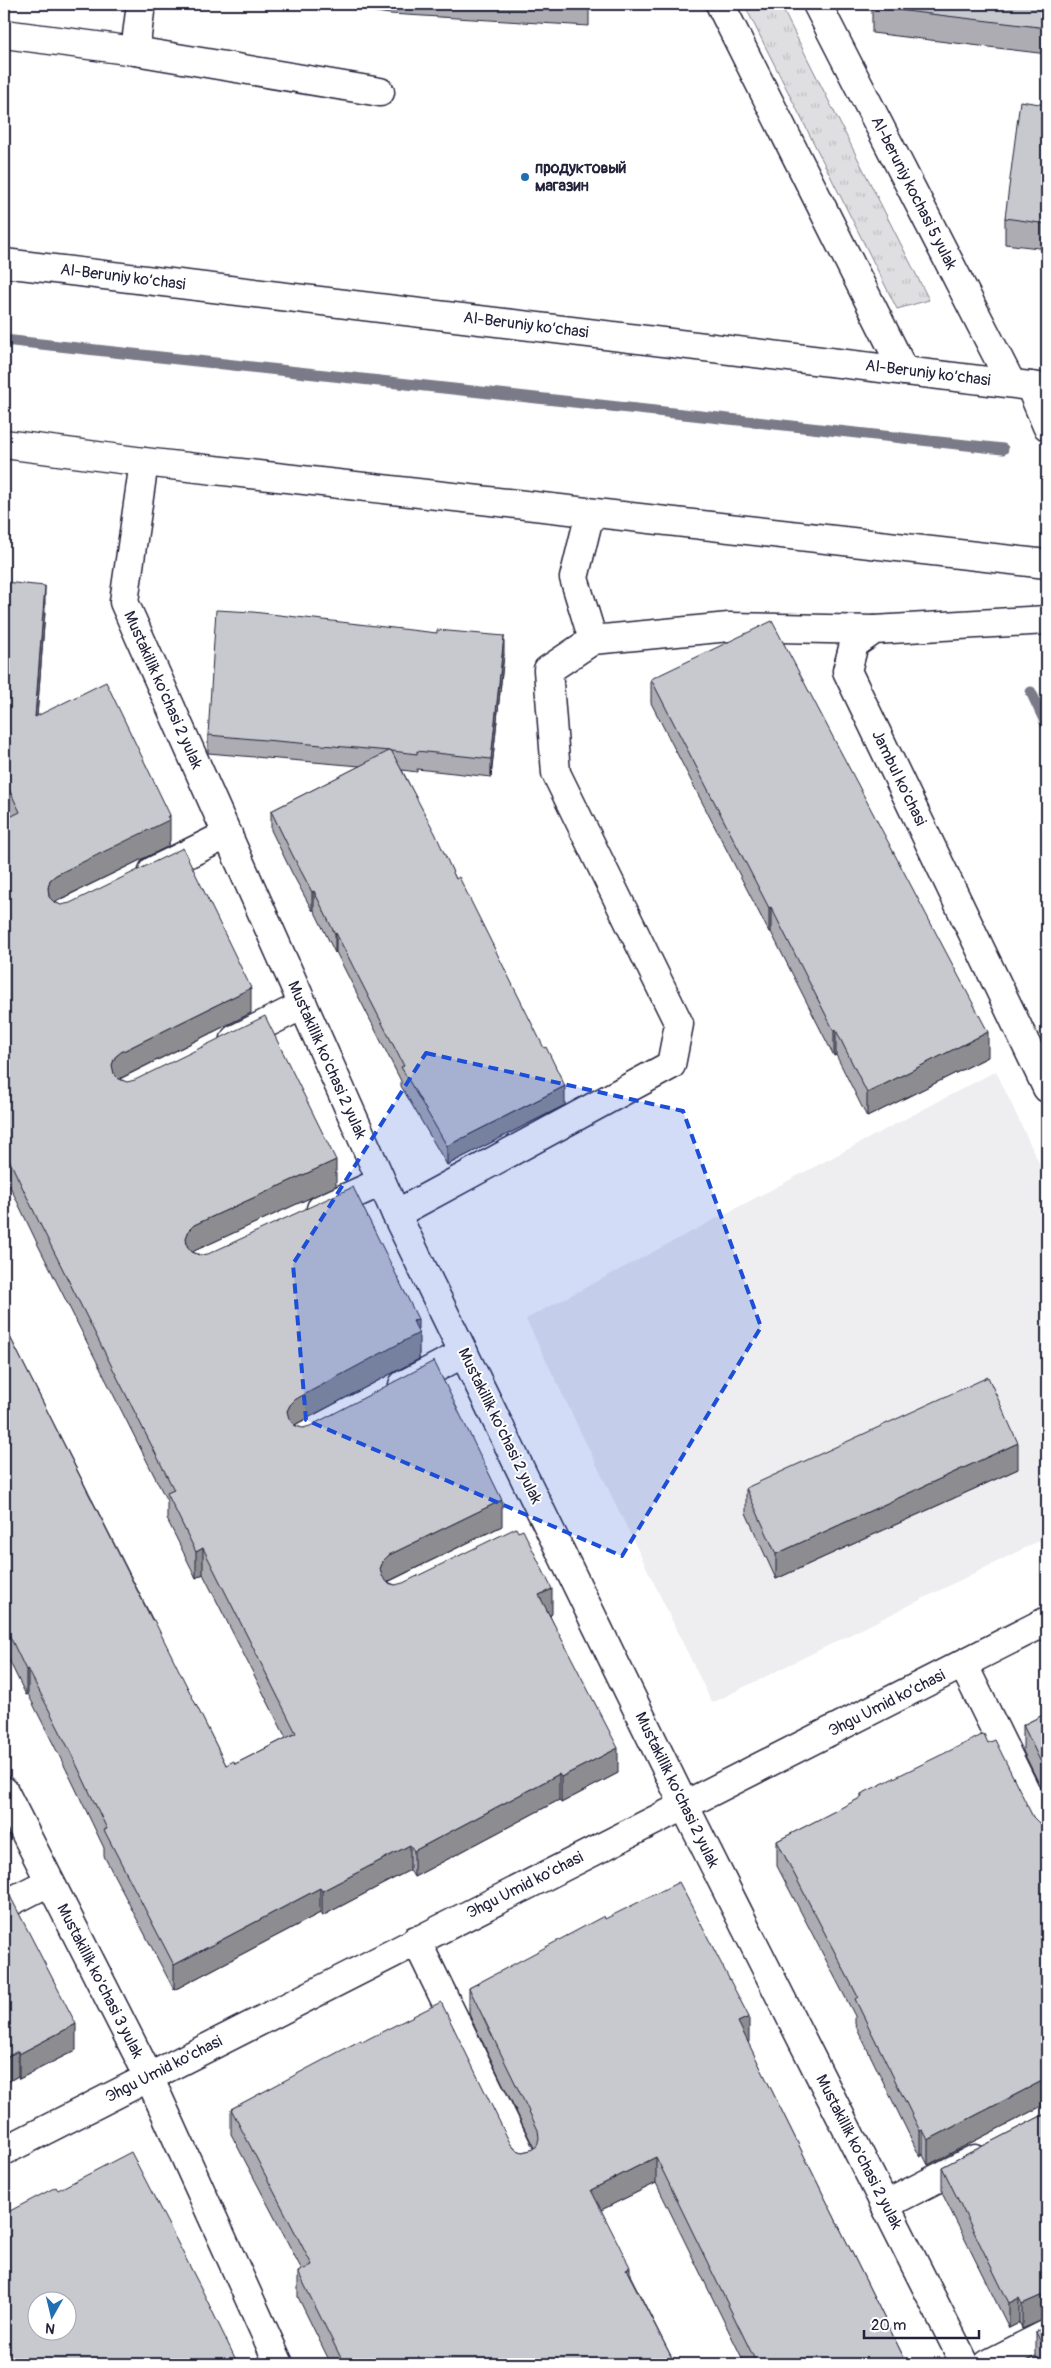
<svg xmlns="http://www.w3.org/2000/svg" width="1051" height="2368" font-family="Pangolin,sans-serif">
<defs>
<pattern id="grass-tufts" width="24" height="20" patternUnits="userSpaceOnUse" patternTransform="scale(1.25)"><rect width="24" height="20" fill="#dfdfe2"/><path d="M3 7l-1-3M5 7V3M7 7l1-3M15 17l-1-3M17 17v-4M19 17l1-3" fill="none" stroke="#bfbfc3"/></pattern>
</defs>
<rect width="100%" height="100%" fill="#fff"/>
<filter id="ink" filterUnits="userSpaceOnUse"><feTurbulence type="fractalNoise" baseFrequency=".02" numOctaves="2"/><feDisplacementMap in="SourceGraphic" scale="10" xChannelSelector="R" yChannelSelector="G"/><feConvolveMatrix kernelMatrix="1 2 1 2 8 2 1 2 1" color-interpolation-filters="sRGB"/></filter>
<g filter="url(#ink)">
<!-- built -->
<path fill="#eeeef1" d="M996 1071 1047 1180V1537L712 1703 526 1319Z"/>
<!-- grass -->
<path fill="url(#grass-tufts)" stroke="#80808e" d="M744 4H780L929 300 897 309Z"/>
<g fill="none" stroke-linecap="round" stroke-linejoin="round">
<!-- stream -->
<g stroke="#7a7a88" stroke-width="11">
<path d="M4 340 1003 449"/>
<path d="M1031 692 1047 726"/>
</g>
<defs>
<g id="minor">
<path d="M141 4 135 51 380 92"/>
<path d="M720 4 904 371"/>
<path d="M817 4 1011 383"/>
<path d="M4 34 135 51"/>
<path d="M1030 386 1047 426"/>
<path d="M144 462 124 602 396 1214 684 1805 965 2364"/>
<path d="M590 513 574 578 593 640"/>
<path d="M1047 620 874 630 854 644 847 671 1047 1088"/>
<path d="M153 871 228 834"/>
<path d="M235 1039 303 1005"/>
<path d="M321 1209 381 1182"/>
<path d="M396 1214 671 1065 679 1024 556 773 548 670 593 640 729 627 874 630"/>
<path d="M403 1385 464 1353"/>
<path d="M963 1664 1047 1835"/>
<path d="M4 1791 149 2077 279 2364"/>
<path d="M4 1905 49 1882"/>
<path d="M416 1940 524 2162"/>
<path d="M4 2151 1047 1621"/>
<path d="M885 2205 975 2159"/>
<path d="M988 2364 1047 2334"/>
</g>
<g id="major">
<path d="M4 263 1047 388"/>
<path d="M4 444 144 462 1047 564"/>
</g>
</defs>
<!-- minor casing -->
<use href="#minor" stroke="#22223b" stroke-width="31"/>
<!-- major casing -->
<use href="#major" stroke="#22223b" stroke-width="31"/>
<!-- minor -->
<use href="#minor" stroke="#fff" stroke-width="28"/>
<!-- major -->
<use href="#major" stroke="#fff" stroke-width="28"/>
</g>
<!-- wall -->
<g fill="#acacb2" stroke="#22223b">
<path d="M328 4H589V26L390 14 328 5Z"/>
<path d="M1047 4V54L872 33V7Z"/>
<path d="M1047 105V249L1005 244V218Z"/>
<path d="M4 582 45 612 37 716 170 841 169 842V846L55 902 251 1013 120 1079 336 1186 194 1251 192 1252 418 1330 419 1359 295 1425 502 1526 388 1582 395 1585 552 1614 550 1616 618 1773 561 1803 559 1800 414 1877 410 1870 322 1916 320 1913 174 1990 104 1856V1848L71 1779 28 1694 26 1695 4 1650V1325L226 1765 235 1764 286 1738 203 1574 196 1578 167 1519V1501L39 1247 4 1174V820L10 817 4 805Z"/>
<path d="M504 654 491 777 417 769V772L402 770 456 879 565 1105 447 1165 401 1086V1081L336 952 335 953 314 910H312L292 873 271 830V811L360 766 208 753V735Z"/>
<path d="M651 679 988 1057 867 1117 836 1055 834 1056 771 932H769L651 703Z"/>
<path d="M1018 1469 776 1579 746 1513V1488Z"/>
<path d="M1047 1713V1800L1023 1751V1725Z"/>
<path d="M988 1743 1033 1817 1039 1823 1047 1825V2105L1040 2107 928 2165 923 2155 920 2157 855 2024V2016L777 1866V1841L861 1798V1794Z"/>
<path d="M4 1893 76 2050 19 2079 18 2076 4 2084Z"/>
<path d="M605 1919 749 2042 748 2043 907 2364H745L656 2183 601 2210 630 2275 675 2364H331L298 2297V2272L302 2270 231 2134V2109L362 2042 510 2143 515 2149 522 2152 531 2150 534 2148 469 2014V1988Z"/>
<path d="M1047 2113V2318L1022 2329 1019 2323 1009 2328 942 2193V2167Z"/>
<path d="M1047 2325V2364H1039L1036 2357V2332Z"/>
</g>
<!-- shaded-wall -->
<g fill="#8c8c91" stroke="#22223b">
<path d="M45 586V612L35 743V717Z"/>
<path d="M504 636V654L491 777V759Z"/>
<path d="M170 815V841L169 842V846L56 901 50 906 48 888 50 880 56 875Z"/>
<path d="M314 891V910H312V892Z"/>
<path d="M771 907V932H769V908Z"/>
<path d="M336 933V952L335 953V934Z"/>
<path d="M251 988V1013L121 1078 115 1083 112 1065 115 1057 121 1052Z"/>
<path d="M836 1030V1055L834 1056V1031Z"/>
<path d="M988 1032V1057L867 1117V1093Z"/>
<path d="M565 1086V1105L447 1165V1146Z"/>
<path d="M336 1160V1186L194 1251 189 1256 186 1238 189 1230 194 1225Z"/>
<path d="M418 1319V1334L419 1333V1359L296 1424 290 1430 287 1411 290 1405 296 1399Z"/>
<path d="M1018 1443V1469L776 1579V1554Z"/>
<path d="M502 1500V1526L389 1581 383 1587 380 1569 383 1561 389 1555Z"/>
<path d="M203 1548V1574L196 1578V1552Z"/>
<path d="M552 1589V1614L539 1621V1595Z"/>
<path d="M28 1669V1694L26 1695V1670Z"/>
<path d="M618 1748V1773L561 1803V1777Z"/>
<path d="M559 1774V1800L414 1877V1851Z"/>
<path d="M410 1845V1870L322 1916V1891Z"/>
<path d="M320 1888V1913L174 1990V1965Z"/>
<path d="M749 2017V2042L738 2048V2022Z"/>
<path d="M76 2024V2050L19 2079V2054Z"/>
<path d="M18 2051V2076L4 2084V2058Z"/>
<path d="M1047 2080V2105L1040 2107 928 2165V2140L1040 2082Z"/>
<path d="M923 2130V2155L920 2157V2131Z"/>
<path d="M656 2157V2183L591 2215V2190Z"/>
<path d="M630 2267V2292L626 2269Z"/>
<path d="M1047 2293V2318L1022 2329V2304Z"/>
<path d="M1019 2298V2323L1009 2328V2303Z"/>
</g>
<!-- building -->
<g fill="#c8c8cf" stroke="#22223b" fill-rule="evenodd">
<path d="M873 4H1047V28L872 7Z"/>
<path d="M1020 101 1047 105V224L1005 218Z"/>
<path d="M4 582 45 586 35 717 106 682 170 815 168 817 169 820 56 875 50 880 48 888 49 897 54 902 61 905 70 903 183 848 251 988 121 1052 115 1057 112 1065 114 1074 119 1079 127 1082 135 1080 265 1016 336 1160 194 1225 189 1230 186 1238 187 1246 192 1252 199 1255 208 1254 353 1187 418 1319 413 1321 419 1333 296 1399 290 1405 287 1411 289 1419 295 1426 303 1428 310 1426 434 1361 502 1500 389 1555 383 1561 380 1569 382 1576 388 1583 395 1585 403 1583 516 1528 518 1532 523 1530 552 1589 539 1595 618 1748 561 1777 559 1774 414 1851 410 1845 322 1891 320 1888 174 1965 104 1830 107 1829 71 1753 28 1669 26 1670 4 1624V1325L152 1620H154L226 1765 234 1761 235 1764 296 1733 203 1548 196 1552 167 1493 174 1490 39 1222 4 1149V820L20 812 4 779Z"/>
<path d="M216 610 253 612 437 633V630L504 636 491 759 417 751V754L392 751 391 750 390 751 208 735Z"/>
<path d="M772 621 988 1032 867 1093 836 1030 834 1031 771 907 769 908 651 679Z"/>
<path d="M391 750 435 833 456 879 459 877 544 1048 546 1047 565 1086 447 1146 401 1067 404 1066 336 933 335 934 314 891 312 892 292 854 271 811Z"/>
<path d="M988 1377 1018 1443 776 1554 746 1488Z"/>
<path d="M1047 1713V1775L1023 1725Z"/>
<path d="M984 1734 988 1743 995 1740 1033 1817 1039 1823 1047 1825V2080L1040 2082 928 2140 923 2130 920 2131 855 1999 858 1997 777 1841 862 1797 861 1794Z"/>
<path d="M679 1882 749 2017 738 2022 907 2364H757L656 2157 591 2190 630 2267 626 2269 675 2364H344L298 2272 312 2265 231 2109 361 2040 362 2042 441 2002 510 2143 515 2149 522 2152 531 2150 537 2146 539 2138 538 2130 469 1988 604 1916 605 1919Z"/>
<path d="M4 1893 9 1894 76 2024 19 2054 18 2051 4 2058Z"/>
<path d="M1047 2113V2293L1022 2304 1019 2298 1009 2303 942 2167Z"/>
<path d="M131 2152 201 2288 238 2364H4V2214L56 2187 58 2190ZM38 2300H68V2330H38Z"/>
<path d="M1047 2325V2355L1036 2332Z"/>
</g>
</g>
<!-- marked area -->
<path fill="#1d4ed8" fill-opacity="0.2" stroke="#1d4ed8" stroke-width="4" stroke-dasharray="10 6" stroke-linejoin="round" d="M426 1053 683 1111 761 1327 622 1556 306 1420 293 1264Z"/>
<!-- markers -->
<circle fill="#1f6fb2" stroke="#fff" stroke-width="2" cx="525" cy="177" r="5"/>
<g text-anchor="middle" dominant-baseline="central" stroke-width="4" stroke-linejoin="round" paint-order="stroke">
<!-- poi labels -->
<g font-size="16" font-weight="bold" fill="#22223b" stroke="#fff" text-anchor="start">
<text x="535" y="168">продуктовый<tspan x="535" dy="18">магазин</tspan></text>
</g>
<!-- street labels -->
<g font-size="16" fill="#22223b" stroke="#fff">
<text transform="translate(914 193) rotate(63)">Al-beruniy kochasi 5 yulak</text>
<text transform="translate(123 277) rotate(7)">Al-Beruniy ko’chasi</text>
<text transform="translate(526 325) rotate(7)">Al-Beruniy ko’chasi</text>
<text transform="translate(928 373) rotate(7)">Al-Beruniy ko’chasi</text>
<text transform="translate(163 690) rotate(66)">Mustakillik ko'chasi 2 yulak</text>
<text transform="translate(899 778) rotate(64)">Jambul ko'chasi</text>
<text transform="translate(327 1060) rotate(66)">Mustakillik ko'chasi 2 yulak</text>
<text transform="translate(500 1426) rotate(64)">Mustakillik ko'chasi 2 yulak</text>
<text transform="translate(887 1703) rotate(-27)">Эhgu Umid ko’chasi</text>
<text transform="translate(677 1790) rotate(64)">Mustakillik ko'chasi 2 yulak</text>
<text transform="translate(525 1885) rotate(-27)">Эhgu Umid ko’chasi</text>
<text transform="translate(100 1981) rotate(63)">Mustakillik ko'chasi 3 yulak</text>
<text transform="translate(164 2069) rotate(-27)">Эhgu Umid ko’chasi</text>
<text transform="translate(859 2152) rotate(63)">Mustakillik ko'chasi 2 yulak</text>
</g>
</g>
<!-- margin -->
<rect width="1051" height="2368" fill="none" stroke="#fff" stroke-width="20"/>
<rect x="10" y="10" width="1031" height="2348" fill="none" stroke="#22223b" stroke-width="2" filter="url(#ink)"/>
<!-- north arrow -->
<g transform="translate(52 2316) rotate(188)"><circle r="24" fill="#ffffff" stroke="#a7a7b1"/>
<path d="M0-4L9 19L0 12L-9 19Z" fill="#1f6fb2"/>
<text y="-8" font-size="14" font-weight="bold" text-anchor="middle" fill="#22223b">N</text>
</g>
<!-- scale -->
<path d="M864 2330v8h115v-8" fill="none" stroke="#22223b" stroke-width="2.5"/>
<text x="871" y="2330" font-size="15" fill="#22223b" stroke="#ffffff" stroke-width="4" paint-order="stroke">20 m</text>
</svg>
